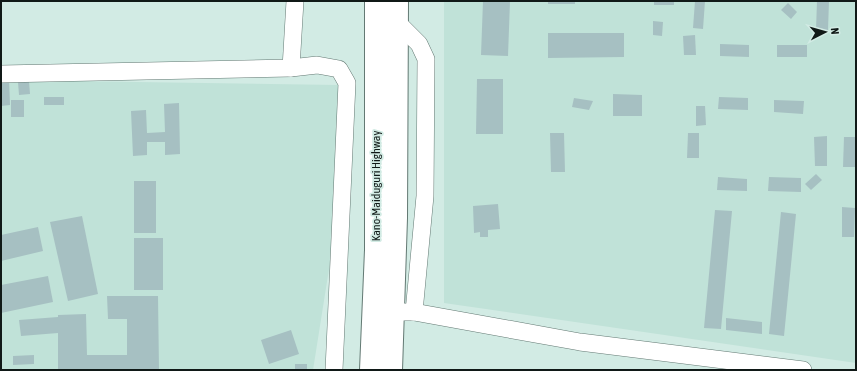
<svg xmlns="http://www.w3.org/2000/svg" width="857" height="371" font-family="'Asap Condensed',sans-serif">
<rect width="100%" height="100%" fill="#d2ebe4"/>
<!-- built -->
<g fill="#c0e2d8">
<path d="M444 1H856V363L444 303Z"/>
<path d="M1 80 339 85 335 231 313 370H1Z"/>
</g>
<!-- building -->
<g fill="#a6c0c2">
<path d="M483 1H510L508 56 481 55Z"/>
<rect x="548" y="1" width="27" height="3"/>
<rect x="654" y="1" width="20" height="4"/>
<path d="M695 1H705L703 29 693 28Z"/>
<path d="M817 1H829L828 30H816Z"/>
<path d="M788 3 797 12 791 19 781 10Z"/>
<path d="M653 21 663 22 662 36 653 35Z"/>
<path d="M548 33H624V57L548 58Z"/>
<path d="M695 35 696 55H684L683 36Z"/>
<path d="M720 44 749 45V57L720 56Z"/>
<rect x="777" y="45" width="30" height="12"/>
<path d="M9 79 10 105 1 106V80Z"/>
<path d="M477 79H503V134H476Z"/>
<path d="M29 81 30 94 19 95 18 82Z"/>
<path d="M613 94 642 95V116H613Z"/>
<rect x="44" y="97" width="20" height="8"/>
<path d="M719 97 748 98V110L718 109Z"/>
<path d="M574 98 593 101 589 110 572 107Z"/>
<rect x="11" y="100" width="13" height="17"/>
<path d="M774 100 804 101 803 114 774 112Z"/>
<path d="M179 103 180 154 165 155V142H147V155L133 156 131 111 146 110 147 133 165 132 164 104Z"/>
<path d="M696 106H705L706 125 696 126Z"/>
<path d="M550 133H564L565 172H551Z"/>
<path d="M688 133H699V158H687Z"/>
<path d="M827 136V166H815L814 137Z"/>
<path d="M844 137H856L855 167H843Z"/>
<path d="M816 174 822 180 811 190 805 184Z"/>
<path d="M718 177 747 179V191L717 190Z"/>
<path d="M769 177 801 178V192L768 191Z"/>
<rect x="134" y="181" width="22" height="52"/>
<path d="M498 204 500 229 488 230V237H480V232L474 233 473 206Z"/>
<path d="M842 207 855 208 854 237H842Z"/>
<path d="M715 210 732 211 721 329 704 328Z"/>
<path d="M781 212 796 214 784 336 769 334Z"/>
<path d="M82 216 98 294 68 301 50 222Z"/>
<path d="M38 227 43 251 1 261V235Z"/>
<rect x="134" y="238" width="29" height="52"/>
<path d="M48 276 53 302 1 313V285Z"/>
<path d="M107 296H158L159 370H58V333L21 336 19 320 58 317V315L86 314 87 355H127V319H108Z"/>
<path d="M726 318 762 322V334L726 330Z"/>
<path d="M291 330 299 354 269 364 261 340Z"/>
<path d="M34 355V364L13 365V356Z"/>
<rect x="295" y="364" width="12" height="5"/>
</g>
<g fill="none" stroke-linecap="round" stroke-linejoin="round">
<defs>
<g id="minor">
<path d="M397 22 419 44 426 59 425 196 414 312"/>
<path d="M291 68 295 1"/>
<path d="M1 74 291 68 317 65 339 69 347 83 334 370"/>
<path d="M394 312H414L580 342 803 370"/>
</g>
<g id="trunk">
<path d="M371 370 376 250V1"/>
<path d="M391 370 396 218 397 1"/>
</g>
</defs>
<!-- minor casing -->
<use href="#minor" stroke="#637973" stroke-width="18"/>
<!-- trunk casing -->
<use href="#trunk" stroke="#637973" stroke-width="24"/>
<!-- minor -->
<use href="#minor" stroke="#fff" stroke-width="17"/>
<!-- trunk -->
<use href="#trunk" stroke="#fff" stroke-width="22"/>
</g>
<g text-anchor="middle" dominant-baseline="central" stroke-width="3.5" stroke-linejoin="round" paint-order="stroke">
<!-- street labels -->
<g font-size="12" fill="#101917" stroke="#d2ebe4">
<text transform="translate(376 186) rotate(-90)">Kano-Maiduguri Highway</text>
</g>
</g>
<!-- border -->
<rect width="857" height="371" fill="none" stroke="#101917" stroke-width="4"/>
<!-- north arrow -->
<g transform="translate(825 32) rotate(84)" stroke="#d2ebe4" stroke-width="3" paint-order="stroke">
<path d="M0-3L7 15L0 10L-7 15Z" fill="#101917"/>
<text y="-6" font-size="11" font-weight="bold" text-anchor="middle" fill="#101917">N</text>
</g>
</svg>
